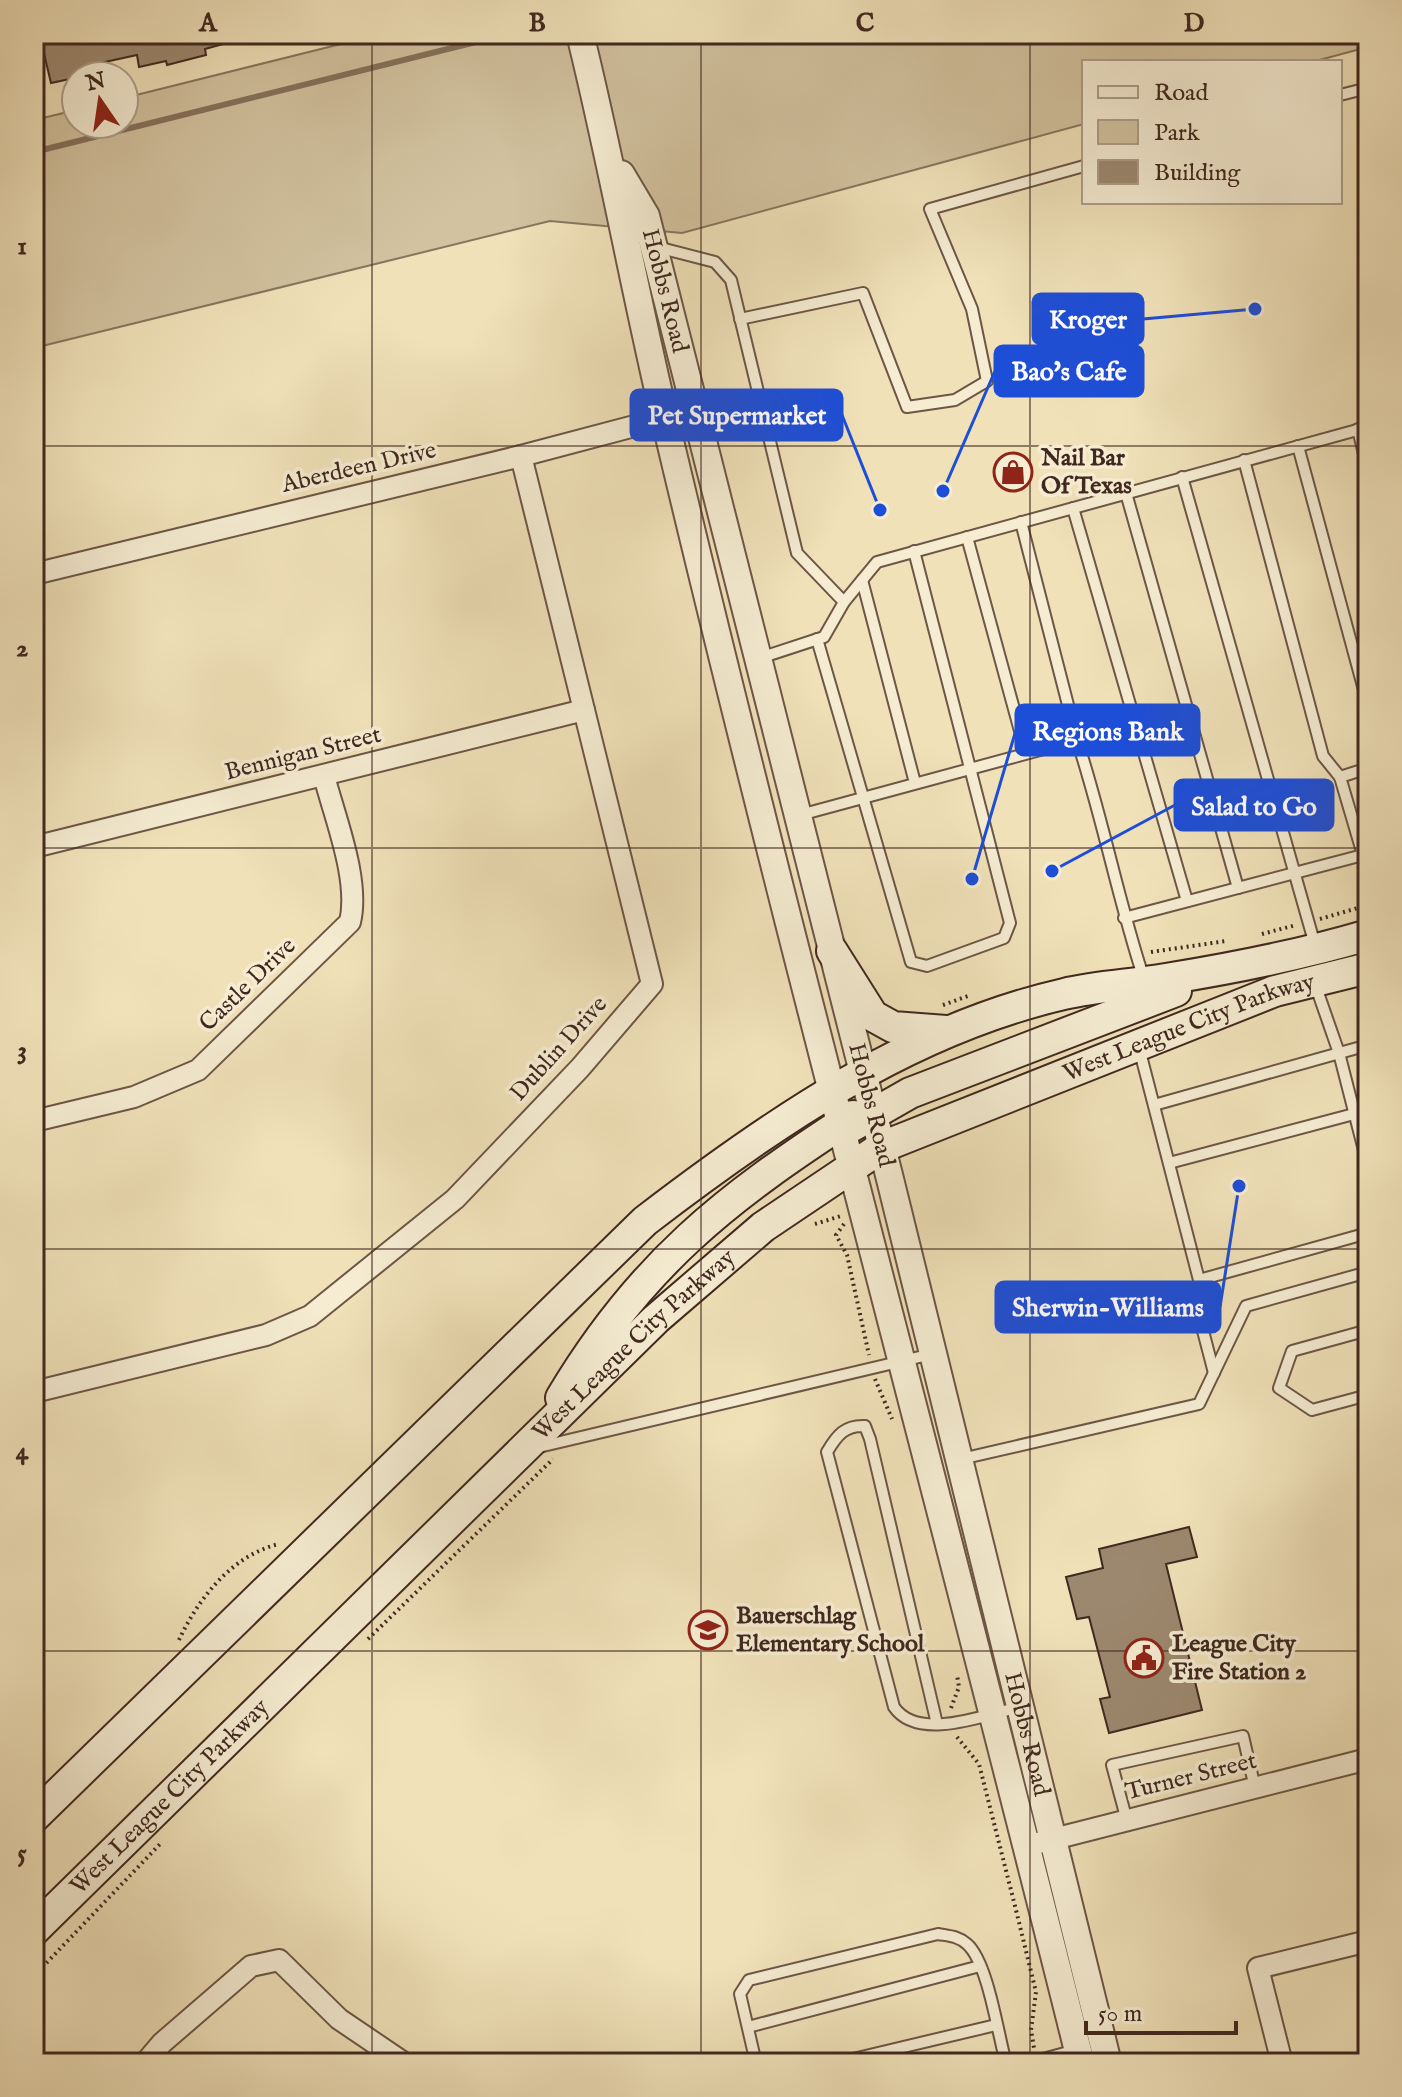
<svg xmlns="http://www.w3.org/2000/svg" width="1402" height="2097" font-family="'IM FELL English',serif">
<rect width="100%" height="100%" fill="#f0e1b9"/>
<filter id="stains"><feTurbulence type="fractalNoise" baseFrequency=".0025" numOctaves="4"/><feColorMatrix values="0 0 0 0 .2 0 0 0 0 .09 0 0 0 0 .02 0 0 0 .5 -.17"/></filter>
<radialGradient id="worn" r=".72"><stop offset=".6" stop-color="#630" stop-opacity="0"/><stop offset="1" stop-color="#630" stop-opacity=".3"/></radialGradient>
<!-- green -->
<path fill="#d2c29f" stroke="#89755f" stroke-width="2" d="M381 34H1368V47L1312 62H1084V124L682 233 550 221 34 348V120L76 110V124H124V98Z"/>
<g fill="none" stroke-linecap="round" stroke-linejoin="round">
<!-- stream -->
<path stroke="#86715c" stroke-width="6" d="M34 152 508 34"/>
</g>
<!-- building -->
<g fill="#9c886f" stroke="#40281f" stroke-width="2">
<path d="M86 34H240L241 39 205 49 206 55 167 65 166 61 139 67 137 55 91 65 93 74 51 83 42 45Z"/>
<path d="M1189 1527 1197 1557 1166 1564 1202 1710 1109 1733 1100 1699 1110 1697 1089 1617 1077 1619 1066 1577 1103 1568 1099 1549Z"/>
</g>
<g fill="none" stroke-linecap="round" stroke-linejoin="round">
<defs>
<g id="service">
<path d="M1340 95 1368 88"/>
<path d="M657 247 715 262 731 280 797 553 844 602 824 637 760 658"/>
<path d="M740 319 863 293 907 407 955 400 987 381 972 309 930 209 1084 166"/>
<path d="M1358 429 1368 471"/>
<path d="M1298 446 1368 705"/>
<path d="M1244 460 1323 756 1340 777"/>
<path d="M1182 477 1315 945"/>
<path d="M1126 493 1238 888"/>
<path d="M1073 508 1187 901"/>
<path d="M1021 522 1077 740"/>
<path d="M967 537 1026 753"/>
<path d="M862 580 915 783"/>
<path d="M844 602 877 562 1368 427"/>
<path d="M817 639 911 962 927 966 1004 938 1010 923 914 551"/>
<path d="M800 815 1077 740C1103 819 1118 900 1144 979"/>
<path d="M1124 918 1363 855 1340 777 1368 768"/>
<path d="M1315 984 1339 1053 1368 1166"/>
<path d="M1139 1048 1199 1280 1196 1304 1214 1373"/>
<path d="M1154 1105 1368 1045"/>
<path d="M1169 1163 1354 1114"/>
<path d="M1199 1280 1368 1233"/>
<path d="M1368 1330 1292 1351 1279 1388 1312 1410 1368 1395"/>
<path d="M539 1447 932 1354"/>
<path d="M961 1459 1199 1404 1246 1306 1368 1272"/>
<path d="M937 1724 870 1439 865 1426C845 1425 837 1435 827 1452L894 1707C918 1742 985 1715 1019 1707"/>
<path d="M1127 1821 1112 1765 1243 1736 1255 1788"/>
<path d="M748 2027 980 1966"/>
<path d="M756 2063 740 1994 749 1980 938 1934C949 1936 958 1936 967 1944 988 1962 998 2035 1006 2063"/>
<path d="M836 2063 996 2025"/>
<path d="M1028 2063 1076 2050"/>
</g>
<g id="minor">
<path d="M34 574 521 456 695 410"/>
<path d="M34 847 584 710"/>
<path d="M34 1121 134 1097 198 1070 350 922C360 880 335 818 324 776"/>
<path d="M34 1392 266 1335 310 1316 455 1199 580 1068 652 984 521 456"/>
<path d="M1038 1843 1368 1759"/>
<path d="M145 2063 162 2043 251 1966 279 1960 339 2019 404 2063"/>
<path d="M1282 2063 1258 1968 1368 1941"/>
</g>
<g id="tertiary">
<path d="M580 34C612 163 635 294 666 424 796 972 945 1516 1081 2063"/>
<path id="s1" d="M621 174 646 216 889 1175 1108 2063"/>
</g>
<g id="secondary">
<path d="M832 951 873 1016 893 1027 946 1031"/>
<path d="M840 1133 910 1093 1176 991"/>
<path d="M561 1398C640 1265 726 1198 853 1116"/>
<path d="M34 1817 645 1221C770 1125 907 1030 1064 994 1097 986 1132 985 1166 979 1234 968 1301 955 1368 935"/>
<path id="s2" d="M34 1930 656 1319 763 1227 882 1147 1275 991 1368 968"/>
</g>
</defs>
<!-- service casing -->
<use href="#service" stroke="#6c5646" stroke-width="14"/>
<!-- minor casing -->
<use href="#minor" stroke="#6c5646" stroke-width="24"/>
<!-- tertiary casing -->
<use href="#tertiary" stroke="#6c5646" stroke-width="30"/>
<!-- secondary casing -->
<use href="#secondary" stroke="#40281f" stroke-width="34"/>
<!-- path -->
<g stroke="#40281f" stroke-width="4" stroke-dasharray="2 4" stroke-linecap="butt">
<path d="M1320 919 1368 905"/>
<path d="M1262 934 1296 925"/>
<path d="M1151 952 1226 941"/>
<path d="M943 1005 968 996"/>
<path d="M815 1224 841 1216"/>
<path d="M844 1224 836 1235 847 1255 869 1355"/>
<path d="M875 1379 892 1419"/>
<path d="M368 1639 553 1459"/>
<path d="M179 1640C198 1599 232 1555 279 1544"/>
<path d="M951 1708 959 1687 957 1675"/>
<path d="M957 1737 979 1764 1015 1906 1036 1992 1031 2030 1034 2048"/>
<path d="M34 1976 162 1842"/>
</g>
<!-- service -->
<use href="#service" stroke="#f5ecd2" stroke-width="10"/>
<!-- minor -->
<use href="#minor" stroke="#f5ecd2" stroke-width="20"/>
<!-- tertiary -->
<use href="#tertiary" stroke="#f5ecd2" stroke-width="26"/>
<!-- secondary -->
<use href="#secondary" stroke="#f5ecd2" stroke-width="30"/>
</g>
<!-- grid -->
<path fill="none" stroke="#40281f" stroke-width="2" stroke-opacity="0.55" d="M372 34V2063M701 34V2063M1030 34V2063M34 446H1368M34 848H1368M34 1249H1368M34 1651H1368"/>
<!-- icons -->
<defs>
<symbol id="shop-ring" viewBox="-11 -11 22 22"><circle r="9.5" fill="#f5ecd2" stroke="#8f2418" stroke-width="1.5"/><path d="M-5-2.5h2.3a2.7 3.5 0 0 1 5.4 0H5L5.5 6h-11ZM-1.5-2.5h3a1.5 2.3 0 0 0-3 0Z" fill="#8f2418"/></symbol>
<symbol id="school-ring" viewBox="-11 -11 22 22"><circle r="9.5" fill="#f5ecd2" stroke="#8f2418" stroke-width="1.5"/><path d="M0-5L7-2L0 1L-7-2ZM-4 1L0 2.5L4 1V4Q0 6-4 4Z" fill="#8f2418"/></symbol>
<symbol id="civic-ring" viewBox="-11 -11 22 22"><circle r="9.5" fill="#f5ecd2" stroke="#8f2418" stroke-width="1.5"/><path d="M-.6-6.5H3V-4.5H.6V-3L4-1V1h2V6H-6V1h2V-1L-.6-3ZM-1.2 2.5V6h2.4V2.5Z" fill="#8f2418"/></symbol>
</defs>
<g fill-rule="evenodd">
<use href="#shop-ring" x="991" y="450" width="44" height="44"/>
<use href="#school-ring" x="686" y="1608" width="44" height="44"/>
<use href="#civic-ring" x="1122" y="1636" width="44" height="44"/>
</g>
<g text-anchor="middle" dominant-baseline="central" stroke-width="7" stroke-linejoin="round" paint-order="stroke">
<!-- street labels -->
<g font-size="24" fill="#40281f" stroke="#f5ecd2">
<text stroke="none"><textPath href="#s1" startOffset="126">Hobbs Road</textPath></text>
<text transform="translate(359 468) rotate(-13)">Aberdeen Drive</text>
<text transform="translate(303 754) rotate(-14)">Bennigan Street</text>
<text transform="translate(248 985) rotate(-44)">Castle Drive</text>
<text stroke="none"><textPath href="#s2" startOffset="1486">West League City Parkway</textPath></text>
<text transform="translate(559 1049) rotate(-48)">Dublin Drive</text>
<text stroke="none"><textPath href="#s1" startOffset="966">Hobbs Road</textPath></text>
<text stroke="none"><textPath href="#s2" startOffset="838">West League City Parkway</textPath></text>
<text stroke="none"><textPath href="#s1" startOffset="1614">Hobbs Road</textPath></text>
<text transform="translate(1191 1777) rotate(-14)">Turner Street</text>
<text stroke="none"><textPath href="#s2" startOffset="190">West League City Parkway</textPath></text>
</g>
<!-- poi labels -->
<g font-size="24" font-weight="bold" fill="#40281f" stroke="#f5ecd2" text-anchor="start">
<text x="1041" y="458">Nail Bar<tspan x="1041" dy="28">Of Texas</tspan></text>
<text x="736" y="1616">Bauerschlag<tspan x="736" dy="28">Elementary School</tspan></text>
<text x="1172" y="1644">League City<tspan x="1172" dy="28">Fire Station 2</tspan></text>
</g>
</g>
<!-- callouts -->
<path fill="none" stroke="#1d4ed8" stroke-width="3" d="M1255 309L1143 319M943 491L995 371M880 510L842 415M972 879L1016 730M1052 871L1175 805M1239 1186L1220 1307"/>
<g fill="#1d4ed8" stroke="#f5ecd2" stroke-width="3">
<circle cx="1255" cy="309" r="8"/>
<circle cx="943" cy="491" r="8"/>
<circle cx="880" cy="510" r="8"/>
<circle cx="972" cy="879" r="8"/>
<circle cx="1052" cy="871" r="8"/>
<circle cx="1239" cy="1186" r="8"/>
</g>
<g fill="#1d4ed8" stroke="#1d4ed8" stroke-width="3">
<rect x="1033" y="294" width="110" height="50" rx="8"/>
<rect x="995" y="346" width="148" height="50" rx="8"/>
<rect x="631" y="390" width="211" height="50" rx="8"/>
<rect x="1016" y="705" width="183" height="50" rx="8"/>
<rect x="1175" y="780" width="158" height="50" rx="8"/>
<rect x="996" y="1282" width="224" height="50" rx="8"/>
</g>
<g font-size="26" text-anchor="middle" font-weight="bold" fill="#fff">
<text x="1088" y="328">Kroger</text>
<text x="1069" y="380">Bao's Cafe</text>
<text x="737" y="424">Pet Supermarket</text>
<text x="1108" y="740">Regions Bank</text>
<text x="1254" y="815">Salad to Go</text>
<text x="1108" y="1316">Sherwin-Williams</text>
</g>
<!-- margin -->
<rect width="1402" height="2097" fill="none" stroke="#f0e1b9" stroke-width="88"/>
<!-- legend -->
<rect x="1082" y="60" width="260" height="144" fill="#f5ecd2" stroke="#ad9e8a" stroke-width="2"/>
<rect x="1098" y="86" width="40" height="12" fill="#f5ecd2" stroke="#ad9e8a" stroke-width="2"/>
<text x="1154" y="100" font-size="24" fill="#40281f">Road</text>
<rect x="1098" y="120" width="40" height="24" fill="#d2c29f" stroke="#ad9e8a" stroke-width="2"/>
<text x="1154" y="140" font-size="24" fill="#40281f">Park</text>
<rect x="1098" y="160" width="40" height="24" fill="#9c886f" stroke="#ad9e8a" stroke-width="2"/>
<text x="1154" y="180" font-size="24" fill="#40281f">Building</text>
<!-- north arrow -->
<g transform="translate(100 100) rotate(347)"><circle r="38" fill="#f5ecd2" stroke="#ad9e8a" stroke-width="2"/>
<path d="M0-6L14 30L0 20L-14 30Z" fill="#8f2418"/>
<text y="-12" font-size="22" font-weight="bold" text-anchor="middle" fill="#40281f">N</text>
</g>
<!-- scale -->
<path d="M1086 2021v12h150v-12" fill="none" stroke="#40281f" stroke-width="4"/>
<text x="1098" y="2021" font-size="24" fill="#40281f" stroke="#f5ecd2" stroke-width="6" paint-order="stroke">50 m</text>
<rect x="44" y="44" width="1314" height="2009" fill="none" stroke="#40281f" stroke-width="3"/>
<g font-size="26" text-anchor="middle" font-weight="bold" fill="#40281f">
<text x="208" y="31">A</text>
<text x="537" y="31">B</text>
<text x="865" y="31">C</text>
<text x="1194" y="31">D</text>
<text x="22" y="254">1</text>
<text x="22" y="656">2</text>
<text x="22" y="1058">3</text>
<text x="22" y="1459">4</text>
<text x="22" y="1861">5</text>
</g>
<rect width="100%" height="100%" filter="url(#stains)"/>
<rect width="100%" height="100%" fill="url(#worn)"/>
</svg>
